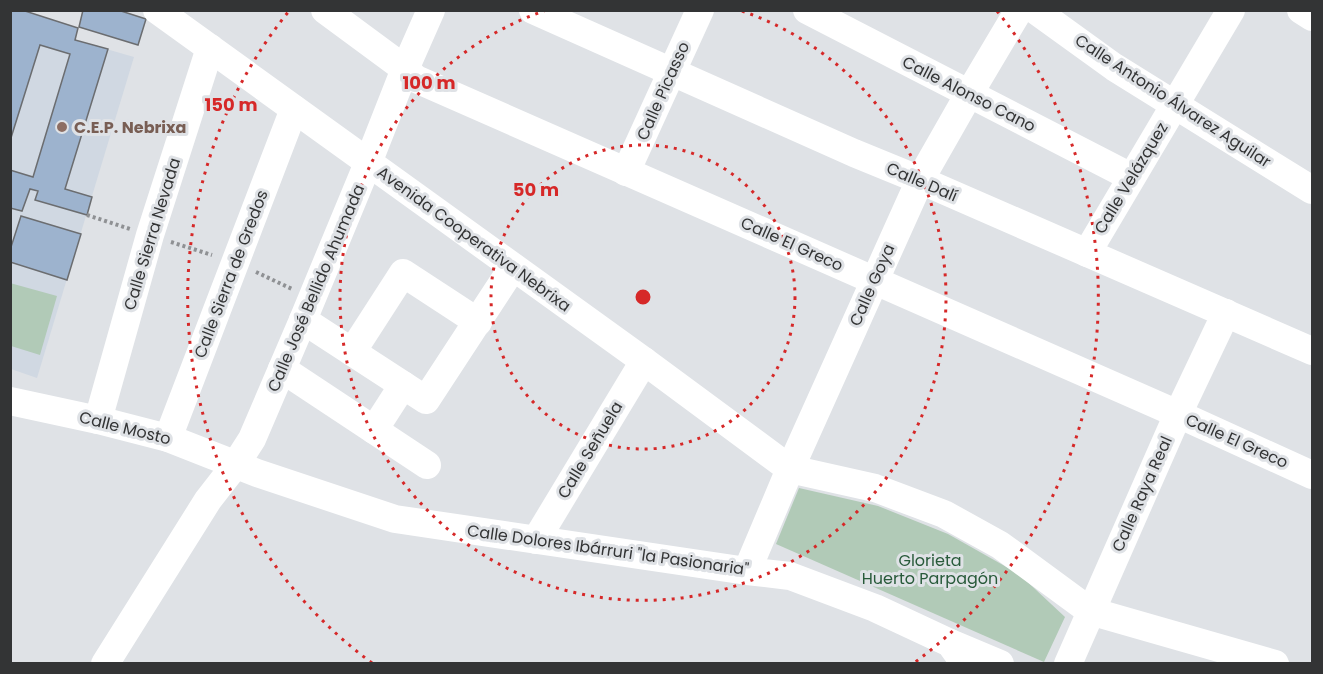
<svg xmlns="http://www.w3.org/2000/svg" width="1323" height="674" font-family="Poppins,sans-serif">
<rect width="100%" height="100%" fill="#dfe2e6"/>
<!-- built -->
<path fill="#d0d8e2" d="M10 11H22L78 28 75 40 134 57 37 378 11 369Z"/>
<!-- green -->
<g fill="#b1cab7">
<path d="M10 283 57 296 40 355 11 346Z"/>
<path d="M799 488 878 506 948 534 1019 574 1065 617 1044 662 776 544Z"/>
</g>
<!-- building -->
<g fill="#9db3ce" stroke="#6b6d70" stroke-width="1.5">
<path d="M10 10H22L78 28 75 40 108 49 65 189 92 197 87 215 35 200 38 191 30 189 22 211 10 208V170L33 177 70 54 40 45 10 141Z"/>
<path d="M83 10H118L146 19 138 45 79 27Z"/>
<path d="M21 216 81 234 67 280 10 262V250Z"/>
</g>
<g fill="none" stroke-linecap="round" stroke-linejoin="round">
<!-- path -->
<g stroke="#8f9194" stroke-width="4" stroke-dasharray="3 3" stroke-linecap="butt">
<path d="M87 215 130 229"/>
<path d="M171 242 212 255"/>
<path d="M256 272 292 289"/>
</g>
<!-- minor -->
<g stroke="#fff" stroke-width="28">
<path d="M157 10 644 361 790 469 875 488 944 514 1000 545 1090 611 1275 664"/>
<path d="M325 10 405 69 416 79 1178 414 1312 475"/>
<path d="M533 10 854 153 920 180 1312 351"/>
<path d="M807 10 1131 177"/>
<path d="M1035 10 1114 67 1312 190"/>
<path d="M1301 10 1312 17"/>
<path d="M626 172 700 10"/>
<path d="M1087 253 1231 10"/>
<path d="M303 320 426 400 513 267"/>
<path d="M352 352 403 273 478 322"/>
<path d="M282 369 427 465"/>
<path d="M10 401 98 420 168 438 257 473 395 519 747 571 790 576 875 608 950 643 965 664"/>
<path d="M98 420 150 235 210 48"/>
<path d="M374 430 403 385"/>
<path d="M168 438 294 109"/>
<path d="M536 540 644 361"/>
<path d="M747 571 790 469 920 180 969 94 1019 10"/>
<path d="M950 643 1000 664"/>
<path d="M105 664 208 500 236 464 252 439 303 320 368 163 405 69 431 10"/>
<path d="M1068 664 1178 414 1226 313"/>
</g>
</g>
<!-- distance rings -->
<g fill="none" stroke="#d62828" stroke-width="3" stroke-dasharray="3 6">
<circle cx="643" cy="297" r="152"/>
<path d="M742 11A303 303 0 1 1 544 11"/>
<path d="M372 663A455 455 0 0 1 289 11M997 11A455 455 0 0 1 914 663"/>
</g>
<!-- markers -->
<circle fill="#8d6e63" stroke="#dfe2e6" stroke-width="2" cx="62" cy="127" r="6"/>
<g text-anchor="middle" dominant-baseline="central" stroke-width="6" stroke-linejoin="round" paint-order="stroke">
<!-- street labels -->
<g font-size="16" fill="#333435" stroke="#dfe2e6">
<text transform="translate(663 91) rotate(-66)">Calle Picasso</text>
<text transform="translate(969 94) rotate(27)">Calle Alonso Cano</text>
<text transform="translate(1173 101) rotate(33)">Calle Antonio Álvarez Aguilar</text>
<text transform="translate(1131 178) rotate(-59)">Calle Velázquez</text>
<text transform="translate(922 182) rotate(23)">Calle Dalí</text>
<text transform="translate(152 234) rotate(-73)">Calle Sierra Nevada</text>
<text transform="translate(474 239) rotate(36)">Avenida Cooperativa Nebrixa</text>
<text transform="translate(792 244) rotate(24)">Calle El Greco</text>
<text transform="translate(231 274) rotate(-69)">Calle Sierra de Gredos</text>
<text transform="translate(872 285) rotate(-66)">Calle Goya</text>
<text transform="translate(316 288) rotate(-67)">Calle José Bellido Ahumada</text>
<text transform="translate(125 428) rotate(14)">Calle Mosto</text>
<text transform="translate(1237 441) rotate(24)">Calle El Greco</text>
<text transform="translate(590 450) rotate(-59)">Calle Señuela</text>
<text transform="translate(1142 494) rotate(-66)">Calle Raya Real</text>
<text transform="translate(608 550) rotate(8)">Calle Dolores Ibárruri "la Pasionaria"</text>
</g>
<!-- education labels -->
<g font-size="16" font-weight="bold" fill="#785e54" stroke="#dfe2e6" text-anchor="start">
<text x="74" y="127">C.E.P. Nebrixa</text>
</g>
<!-- park labels -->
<g font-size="16" fill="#285a3a" stroke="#dfe2e6">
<text x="930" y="560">Glorieta<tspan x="930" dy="18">Huerto Parpagón</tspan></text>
</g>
</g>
<circle cx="643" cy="297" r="9" fill="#d62828" stroke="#dfe2e6" stroke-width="3"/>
<g font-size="18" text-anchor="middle" font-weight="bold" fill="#d62828" stroke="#dfe2e6" stroke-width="6" stroke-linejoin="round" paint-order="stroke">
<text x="429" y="89">100 m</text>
<text x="231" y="111">150 m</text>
<text x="536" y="196">50 m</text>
</g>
<!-- border -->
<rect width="1323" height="674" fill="none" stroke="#333435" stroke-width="24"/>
</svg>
